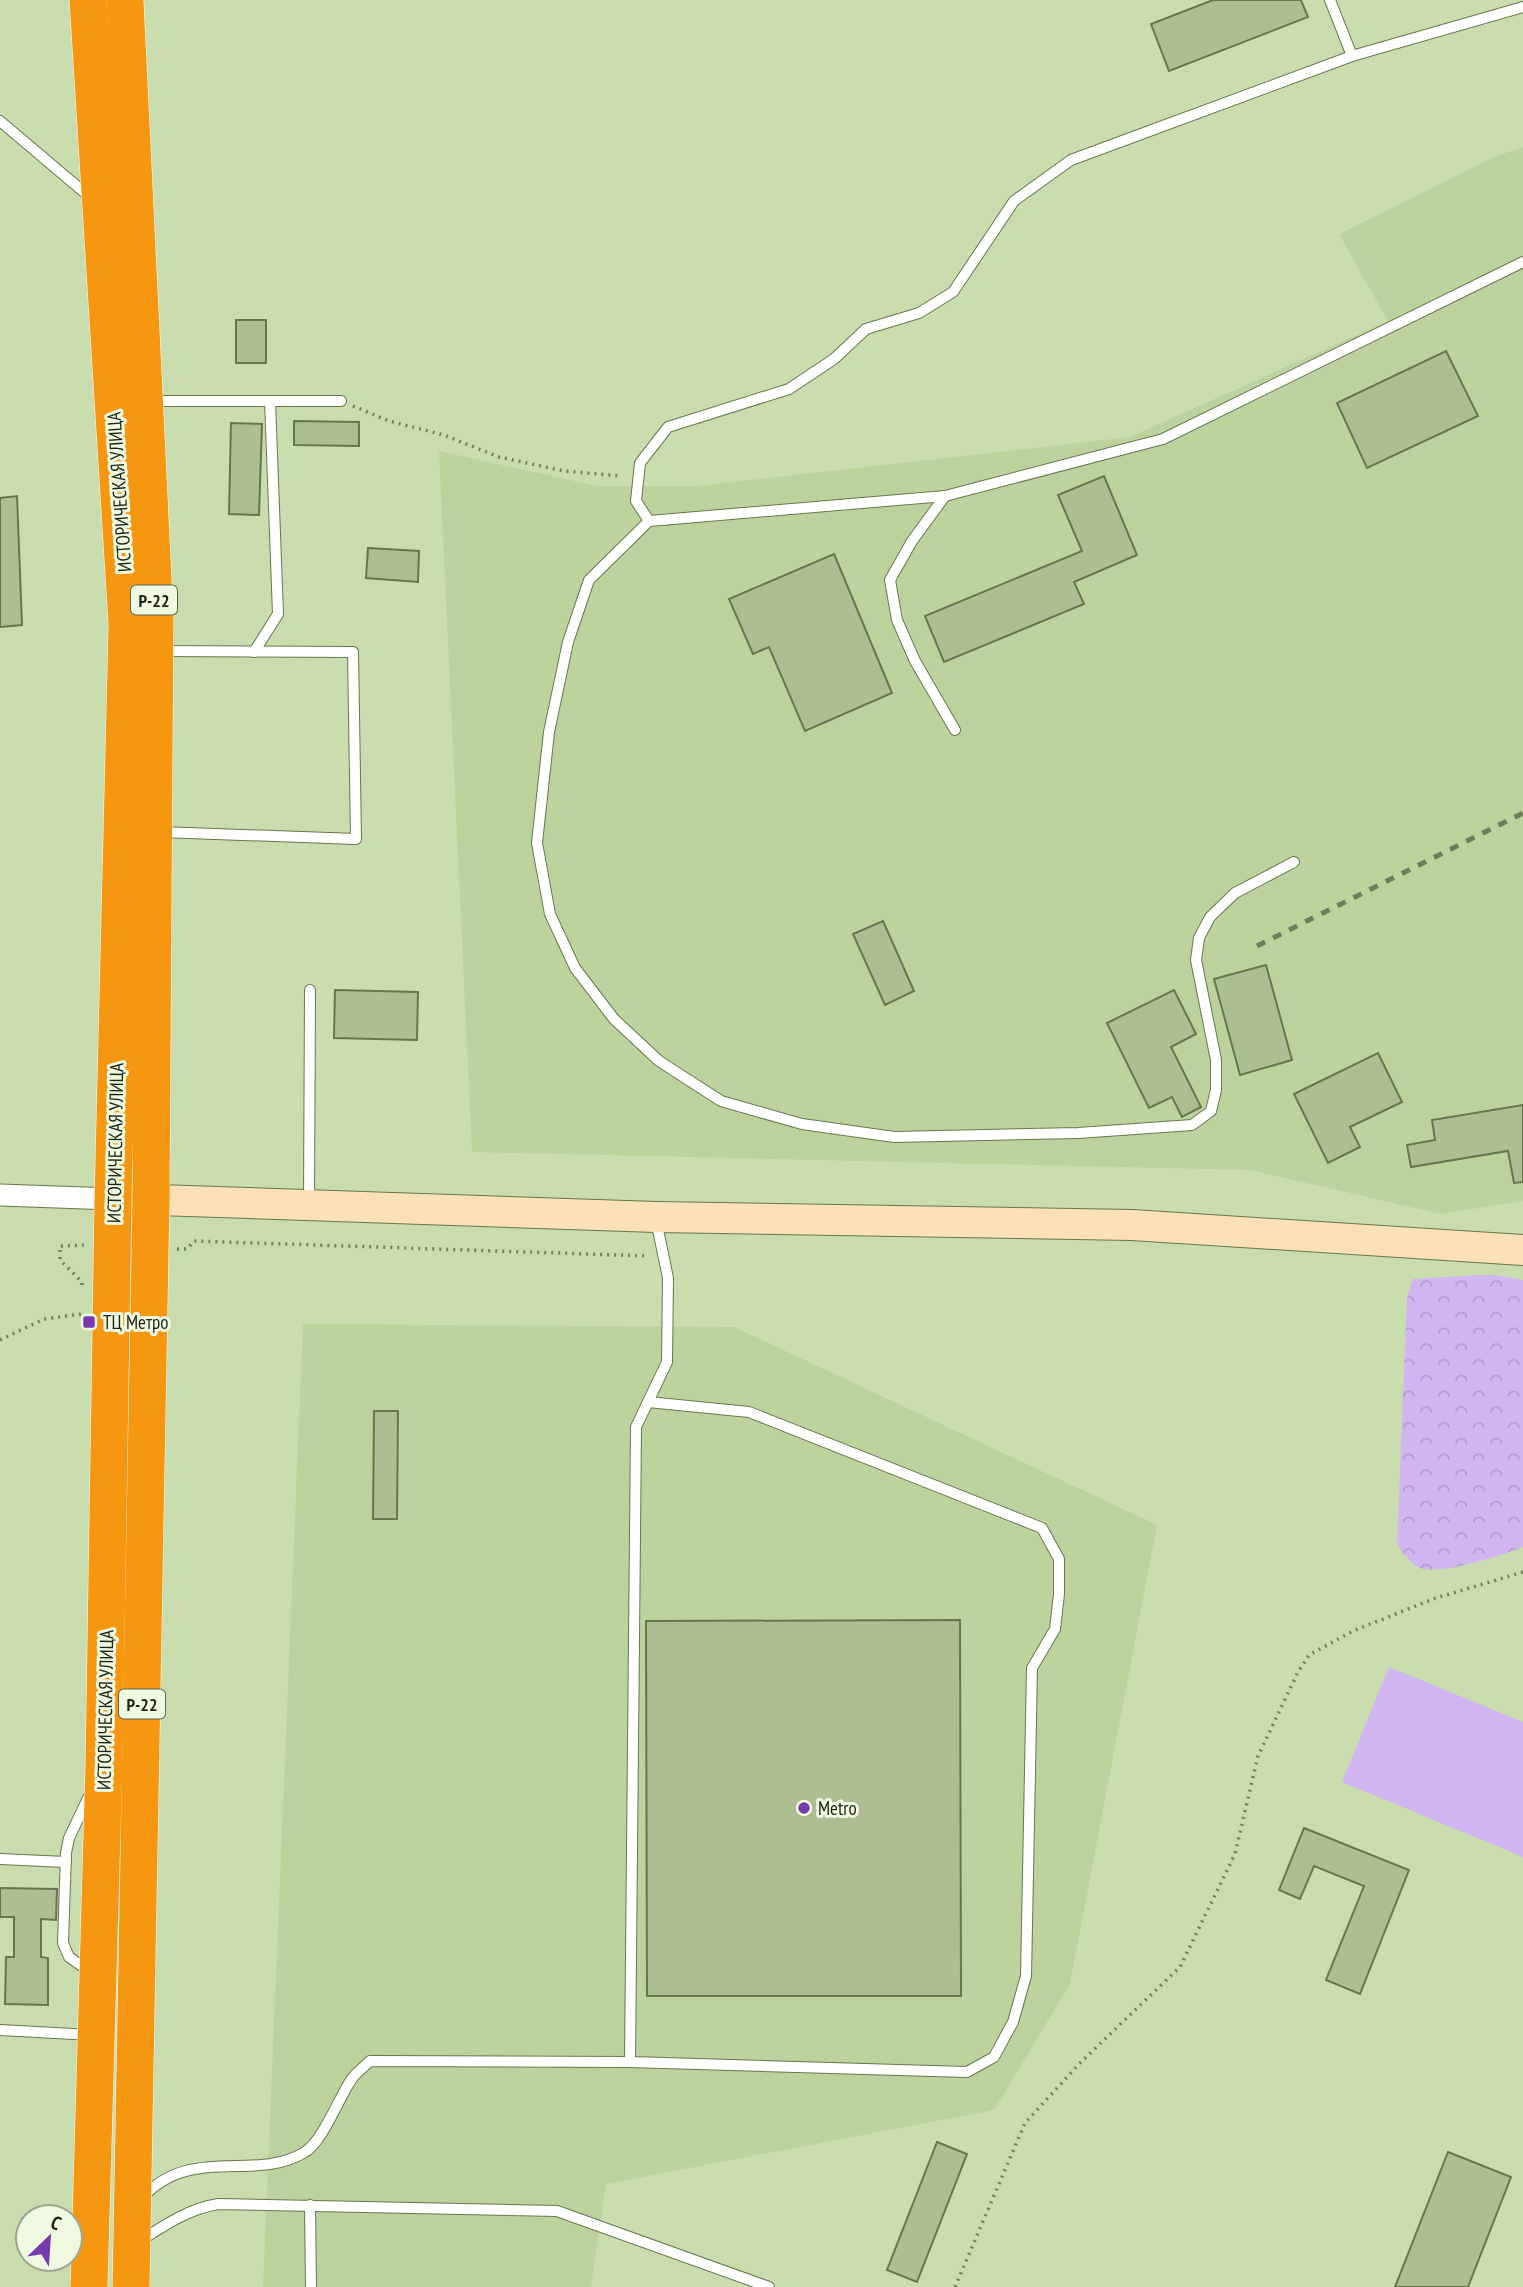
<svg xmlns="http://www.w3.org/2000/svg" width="1523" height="2287" font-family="'PT Sans Narrow',sans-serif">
<defs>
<pattern id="forest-crowns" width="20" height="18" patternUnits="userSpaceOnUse" patternTransform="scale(1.75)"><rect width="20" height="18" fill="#d2b6f1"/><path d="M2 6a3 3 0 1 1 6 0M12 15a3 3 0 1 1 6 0" fill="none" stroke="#b49cce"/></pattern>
</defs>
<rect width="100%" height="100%" fill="#caddae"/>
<!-- built -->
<g fill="#bdd39d">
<path d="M1523 147V1201L1441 1214 1250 1170 472 1152 439 451 597 486H699L1130 437 1388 321 1339 234 1494 157Z"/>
<path d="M303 1324 734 1327 1157 1525 1070 1984 994 2110 606 2184 591 2287H263Z"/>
</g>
<!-- forest -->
<path fill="url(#forest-crowns)" d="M1478 1275H1496L1523 1280V1547C1503 1555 1439 1576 1420 1568 1409 1563 1403 1553 1397 1544L1407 1297 1413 1279Z"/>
<!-- garden -->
<path fill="#d2b6f1" d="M1389 1667 1523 1722V1857L1342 1782Z"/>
<!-- building -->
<g fill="#adbf92" stroke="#66774d" stroke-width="2">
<path d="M1213 0H1301L1308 17 1169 71 1151 24Z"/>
<rect x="236" y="320" width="30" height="43"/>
<path d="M1446 351 1478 416 1367 468 1337 403Z"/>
<path d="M294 421 359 422V446L294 445Z"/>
<path d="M231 423 262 424 259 515 229 514Z"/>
<path d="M1104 476 1137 555 1074 582 1084 604 944 662 925 616 1082 551 1058 495Z"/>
<path d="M17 496 22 625 0 627V498Z"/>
<path d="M368 548 419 551 418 582 366 578Z"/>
<path d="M834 554 892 693 805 731 769 647 753 654 729 599Z"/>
<path d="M883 921 914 991 885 1005 853 934Z"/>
<path d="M1266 965 1292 1060 1240 1075 1214 979Z"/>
<path d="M335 990 418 992 417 1040 334 1038Z"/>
<path d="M1174 990 1196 1034 1171 1047 1201 1107 1182 1117 1172 1097 1149 1108 1107 1023Z"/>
<path d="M1378 1053 1402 1102 1350 1127 1360 1147 1328 1163 1294 1094Z"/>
<path d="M1523 1105V1182L1514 1183 1508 1151 1411 1167 1407 1145 1435 1140 1432 1120Z"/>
<path d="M374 1411H398L397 1519H373Z"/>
<path d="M960 1620 961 1996H647L646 1621Z"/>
<path d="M1304 1828 1409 1870 1360 1994 1326 1980 1364 1886 1314 1866 1300 1899 1279 1890Z"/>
<path d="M0 1888 57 1889 56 1920 41 1919V1957L48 1958V2005L5 2004 6 1957H14V1917H0Z"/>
<path d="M937 2142 967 2154 917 2282 887 2270Z"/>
<path d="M1448 2152 1511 2177 1468 2287H1395Z"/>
</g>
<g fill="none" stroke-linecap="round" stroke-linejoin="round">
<defs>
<g id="lane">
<path d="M1330 0 1352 56 1523 7"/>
<path d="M0 121 91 198"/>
<path d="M150 401H341"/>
<path d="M945 496 912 541 890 580 897 620 915 661 955 730"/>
<path d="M649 521 636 501 640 463 668 427 789 389 834 359 866 329 919 313 953 292 1014 201 1071 160 1352 56"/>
<path d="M254 652 278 614 270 401"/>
<path d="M160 832 356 839 353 652 161 651"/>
<path d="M1294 862 1235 893 1210 917 1199 938 1196 960 1216 1060V1090L1211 1111 1192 1125 1078 1133 894 1137 802 1124 721 1101 659 1061 614 1019 575 968 550 914 537 843 549 732 568 642 589 580 649 521 945 496 1163 439 1523 262"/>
<path d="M309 1203 310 990"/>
<path d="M90 1794 69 1838 66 1853 63 1943 69 1957 92 1973"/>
<path d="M0 1859 66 1862"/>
<path d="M0 2030 92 2035"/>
<path d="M630 2062 967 2072 994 2057 1013 2022 1026 1976 1032 1668 1055 1629 1059 1594V1559L1042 1528 749 1412 648 1402"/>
<path d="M142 2198C191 2144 255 2183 305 2152 322 2142 339 2098 351 2080 356 2072 364 2067 370 2061L630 2062 636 1427 667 1362 668 1278 656 1220"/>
<path d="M310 2205 311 2287"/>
<path d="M140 2241C165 2225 188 2209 218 2204L557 2211 769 2287"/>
</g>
<path id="street" d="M0 1195 113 1199"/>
<path id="secondary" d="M128 1199 656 1217 1132 1225 1523 1250"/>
<g id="highway">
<path d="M88 0 127 624 113 1199 104 1763 89 2287"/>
<path d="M125 0 155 619 151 1200 131 2287"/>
</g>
</defs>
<!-- lane casing -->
<use href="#lane" stroke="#67784d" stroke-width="12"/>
<!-- street casing -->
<use href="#street" stroke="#67784d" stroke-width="23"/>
<!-- secondary casing -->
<use href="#secondary" stroke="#67784d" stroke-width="32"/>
<!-- highway casing -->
<use href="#highway" stroke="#fff" stroke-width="38"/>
<!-- path -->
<g stroke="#748160" stroke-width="3.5" stroke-dasharray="2 5" stroke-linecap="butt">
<path d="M353 406 389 421 444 435 499 457 564 471 622 476"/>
<path d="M177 1249H187L194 1241 648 1256"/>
<path d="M82 1285V1282L60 1260V1246L85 1245"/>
<path d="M0 1340 44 1319 82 1314"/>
<path d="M955 2287 1025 2123 1080 2063 1180 1967 1235 1854 1258 1756 1298 1672 1309 1655 1353 1631 1433 1599 1523 1572"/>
</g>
<!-- lane -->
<use href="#lane" stroke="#fff" stroke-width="10"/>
<!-- street -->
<use href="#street" stroke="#fff" stroke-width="21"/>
<!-- secondary -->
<use href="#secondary" stroke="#fce0b8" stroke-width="30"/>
<!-- highway -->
<use href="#highway" stroke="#f69711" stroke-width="37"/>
<!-- rail -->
<path stroke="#707d5d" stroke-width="5" stroke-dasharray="9 9" stroke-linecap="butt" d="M1257 946 1523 813"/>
</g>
<!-- markers -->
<g fill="#7939ae" stroke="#f0fae2" stroke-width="2.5">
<rect x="82" y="1315" width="14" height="14" rx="3.5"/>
<circle cx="804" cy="1808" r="7"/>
</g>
<g text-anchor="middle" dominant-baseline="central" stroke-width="6" stroke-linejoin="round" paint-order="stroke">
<!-- shield labels -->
<g fill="#f0fae2" stroke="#5d6551" stroke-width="2">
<rect x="131" y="585.5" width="46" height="29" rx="5"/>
<rect x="119" y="1689.5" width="46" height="29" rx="5"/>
</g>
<g font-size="18" font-weight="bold" fill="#1e2513">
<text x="154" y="600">Р-22</text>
<text x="142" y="1704">Р-22</text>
</g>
<!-- street labels -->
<g font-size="19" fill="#1e2513" stroke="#f0fae2">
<text transform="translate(119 492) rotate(-94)">ИСТОРИЧЕСКАЯ УЛИЦА</text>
<text transform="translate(115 1143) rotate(-89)">ИСТОРИЧЕСКАЯ УЛИЦА</text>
<text transform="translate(105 1710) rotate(-89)">ИСТОРИЧЕСКАЯ УЛИЦА</text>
</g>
<!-- poi labels -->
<g font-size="19" fill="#1e2513" stroke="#f0fae2" text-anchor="start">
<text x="103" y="1322">ТЦ Метро</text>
<text x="818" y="1808">Metro</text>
</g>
</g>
<!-- north arrow -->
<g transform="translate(49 2238) rotate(25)"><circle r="33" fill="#f0fae2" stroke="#9ca58f" stroke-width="2"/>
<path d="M0-5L12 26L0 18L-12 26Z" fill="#7939ae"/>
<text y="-10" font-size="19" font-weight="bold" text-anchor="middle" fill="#1e2513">С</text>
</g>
</svg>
